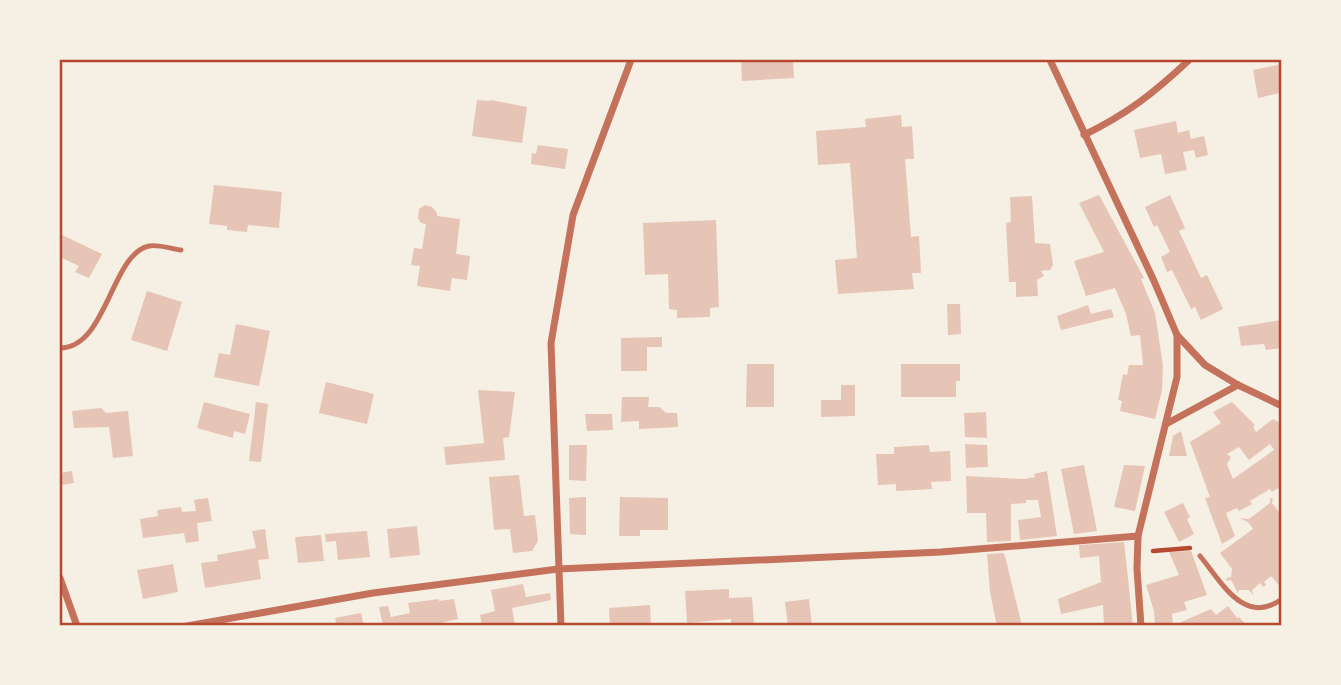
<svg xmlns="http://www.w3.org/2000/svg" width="1341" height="685" font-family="'Open Sans',sans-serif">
<rect width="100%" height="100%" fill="#f6efe4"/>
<!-- building -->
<g fill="#e6c5b7" fill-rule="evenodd">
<path d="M741 60H793L794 78 742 81Z"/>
<path d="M1282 64V98L1279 93 1258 98 1253 70Z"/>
<path d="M477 100 490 101 491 100 527 107 522 143 472 136Z"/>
<path d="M901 115 902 127 912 126 914 159H905L911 237 919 236 921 273H912L914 289 838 294 835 260 857 258 850 163 818 165 816 131 866 127 865 119Z"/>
<path d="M1176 121 1178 133 1189 130 1191 139 1204 136 1208 155 1196 158 1194 150 1183 152 1187 170 1165 174 1161 154 1140 158 1134 130Z"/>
<path d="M538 145 568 149 565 169 531 164 532 153 536 154Z"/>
<path d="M214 185 282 192 279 228 248 225 247 232 227 230V226L209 224Z"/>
<path d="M1099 195 1144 278 1141 279 1155 313 1163 366 1162 390 1155 419 1120 411 1122 401 1118 400 1123 374 1127 375 1129 365H1143L1140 335 1131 336 1126 314 1115 288 1086 296 1074 261 1104 252 1079 203Z"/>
<path d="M1170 195 1185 228 1179 231 1201 278 1207 275 1223 309 1201 320 1195 307 1191 309 1172 270 1167 272 1161 257 1170 252 1157 225 1154 227 1145 207Z"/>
<path d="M1032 196 1035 243 1050 244 1053 265 1050 270 1041 271 1044 276 1037 280 1038 296 1016 297V282H1009L1006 223 1011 222 1010 197Z"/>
<path d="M425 205 432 207 437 213V216L460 219 456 254 470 256 467 280 452 278 450 291 417 286 420 266 411 265 414 248 422 249 426 224 421 223 418 218 419 209Z"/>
<path d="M716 220 719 307 710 308V317L677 318V310L669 309 668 274 645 275 643 223Z"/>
<path d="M60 234 102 254 89 278 75 272 79 266 60 257Z"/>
<path d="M147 291 182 302 167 351 131 340Z"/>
<path d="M947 304H960L961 334 948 335Z"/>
<path d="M1088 305 1091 314 1111 309 1114 317 1061 330 1057 316Z"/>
<path d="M1282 320V348L1266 350 1264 344 1241 346 1238 327Z"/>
<path d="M236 324 270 331 259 386 214 377 219 353 230 355Z"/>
<path d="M662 337V347H647V371H621V338Z"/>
<path d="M747 364H774V407H746Z"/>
<path d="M901 364H960V381H956V397H901Z"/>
<path d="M326 382 374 394 367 424 319 413Z"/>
<path d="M841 385H855V416L821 417V400H841Z"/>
<path d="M478 390 515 392 509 437 503 438 505 460 446 465 444 447 484 443Z"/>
<path d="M622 397H649L648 407H659L666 413H677L678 427 639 429V421L621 422Z"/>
<path d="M204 402 250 414 245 434 234 431 233 438 197 428Z"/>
<path d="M256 402 268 404 261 462 249 461Z"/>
<path d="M1232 402 1255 425 1253 427 1256 432 1273 419 1282 424V493L1278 488 1272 492 1270 489 1250 501 1252 504 1239 511 1237 508 1226 513 1235 536 1222 544 1205 498 1210 497 1190 442 1221 423 1213 412ZM1270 444 1274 450 1233 479 1227 464 1231 457 1227 454 1239 447 1249 460Z"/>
<path d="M101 408 106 413 128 411 133 456 113 458 109 427 74 428 72 411Z"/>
<path d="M986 412 987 438 965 437 964 413Z"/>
<path d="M585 414H612L613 430 587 431Z"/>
<path d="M1181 431 1187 456H1169L1173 436Z"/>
<path d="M965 444 987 445 988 467 966 468Z"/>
<path d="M569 445H587L586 481 569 480Z"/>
<path d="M929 445 930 452 950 451 951 481 931 482 932 489 896 491V484L878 485 876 454H894V447Z"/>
<path d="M1084 465 1097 531 1074 534 1061 469Z"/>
<path d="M1124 465 1145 466 1135 511 1114 507Z"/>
<path d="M72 471 74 483 61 485 60 473Z"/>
<path d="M1047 471 1057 536 1020 540 1018 520 1041 517 1038 500H1026V503L1011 504V541L987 542 986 513H967L966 476 1024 479 1035 477 1034 474Z"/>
<path d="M519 475 524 516 535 515 538 541 532 551 513 553 510 529 494 530 489 477Z"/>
<path d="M586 497V535L570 534 569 498Z"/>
<path d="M620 497 668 498V530H640V536H619Z"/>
<path d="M208 498 212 521 197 523 199 541 186 543 184 533 143 538 140 519 158 516 157 510 181 507 182 512 196 511 194 500Z"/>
<path d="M1270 498 1273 499 1272 503 1282 516V589L1271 576 1264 582 1266 585 1263 587 1260 583 1252 590 1254 596 1249 590H1239L1238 593 1231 580 1227 581 1226 578 1231 577 1232 569 1220 553 1253 529 1248 522 1239 518 1249 519 1270 503Z"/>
<path d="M1183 503 1190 517 1187 519 1194 534 1179 542 1164 512Z"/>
<path d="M417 526 420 555 390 558 387 529Z"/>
<path d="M265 529 269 559 258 560 261 579 205 588 201 563 218 561 217 555 256 548 252 531Z"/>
<path d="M367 531 370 557 338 560 336 541 326 542 325 534Z"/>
<path d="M321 535 324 561 298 563 295 537Z"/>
<path d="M1124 542 1133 626H1104L1103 605 1061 614 1058 599 1101 582 1099 556 1080 558 1079 545Z"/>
<path d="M1191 551 1207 595 1184 602 1187 610 1172 614 1173 626H1155L1154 611 1146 585 1179 575 1169 552Z"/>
<path d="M1003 553 1005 556 1022 626H997L990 592 987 554Z"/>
<path d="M173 564 178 592 143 599 137 570Z"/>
<path d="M523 584 526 597 550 593 551 600 512 608 515 626H482L480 615 495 611 491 590Z"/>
<path d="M729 589V598L752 597 754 625 731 626V619L687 623 685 591Z"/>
<path d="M439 599V601L454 599 458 619 427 626H383L379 607 388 606 391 617 410 613 408 603Z"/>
<path d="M809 599 812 626H788L785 602Z"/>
<path d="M650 605 651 626H610L609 608Z"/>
<path d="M1228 606 1237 618 1239 617 1247 626H1180L1179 623 1211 609 1216 615Z"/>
<path d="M361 613 364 626H337L335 618Z"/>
</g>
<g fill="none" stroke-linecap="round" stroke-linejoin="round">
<!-- path -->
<path stroke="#b5482f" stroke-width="4.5" d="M1153 551 1190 548"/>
<!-- service -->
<g stroke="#c5725c" stroke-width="5">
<path d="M60 348C107 348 111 254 149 246 158 244 172 249 181 250"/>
<path d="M1200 556C1221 581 1244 627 1282 599"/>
</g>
<!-- minor -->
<g stroke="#c5725c" stroke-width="7">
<path d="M1050 60 1154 281 1177 335 1205 365 1238 385 1282 406"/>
<path d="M1084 135C1127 114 1154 93 1189 60"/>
<path d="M1166 424 1238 385"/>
<path d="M60 578 77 626"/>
<path d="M187 626 373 593 558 569 941 552 1138 536"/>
<path d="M561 626 551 343 573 215 631 60"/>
<path d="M1141 626 1137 569 1138 536 1177 377V335"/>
</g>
</g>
<!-- border -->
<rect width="1341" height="685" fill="none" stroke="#f6efe4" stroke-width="122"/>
<rect x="61" y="61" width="1219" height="563" fill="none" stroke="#b5482f" stroke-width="2.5"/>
</svg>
